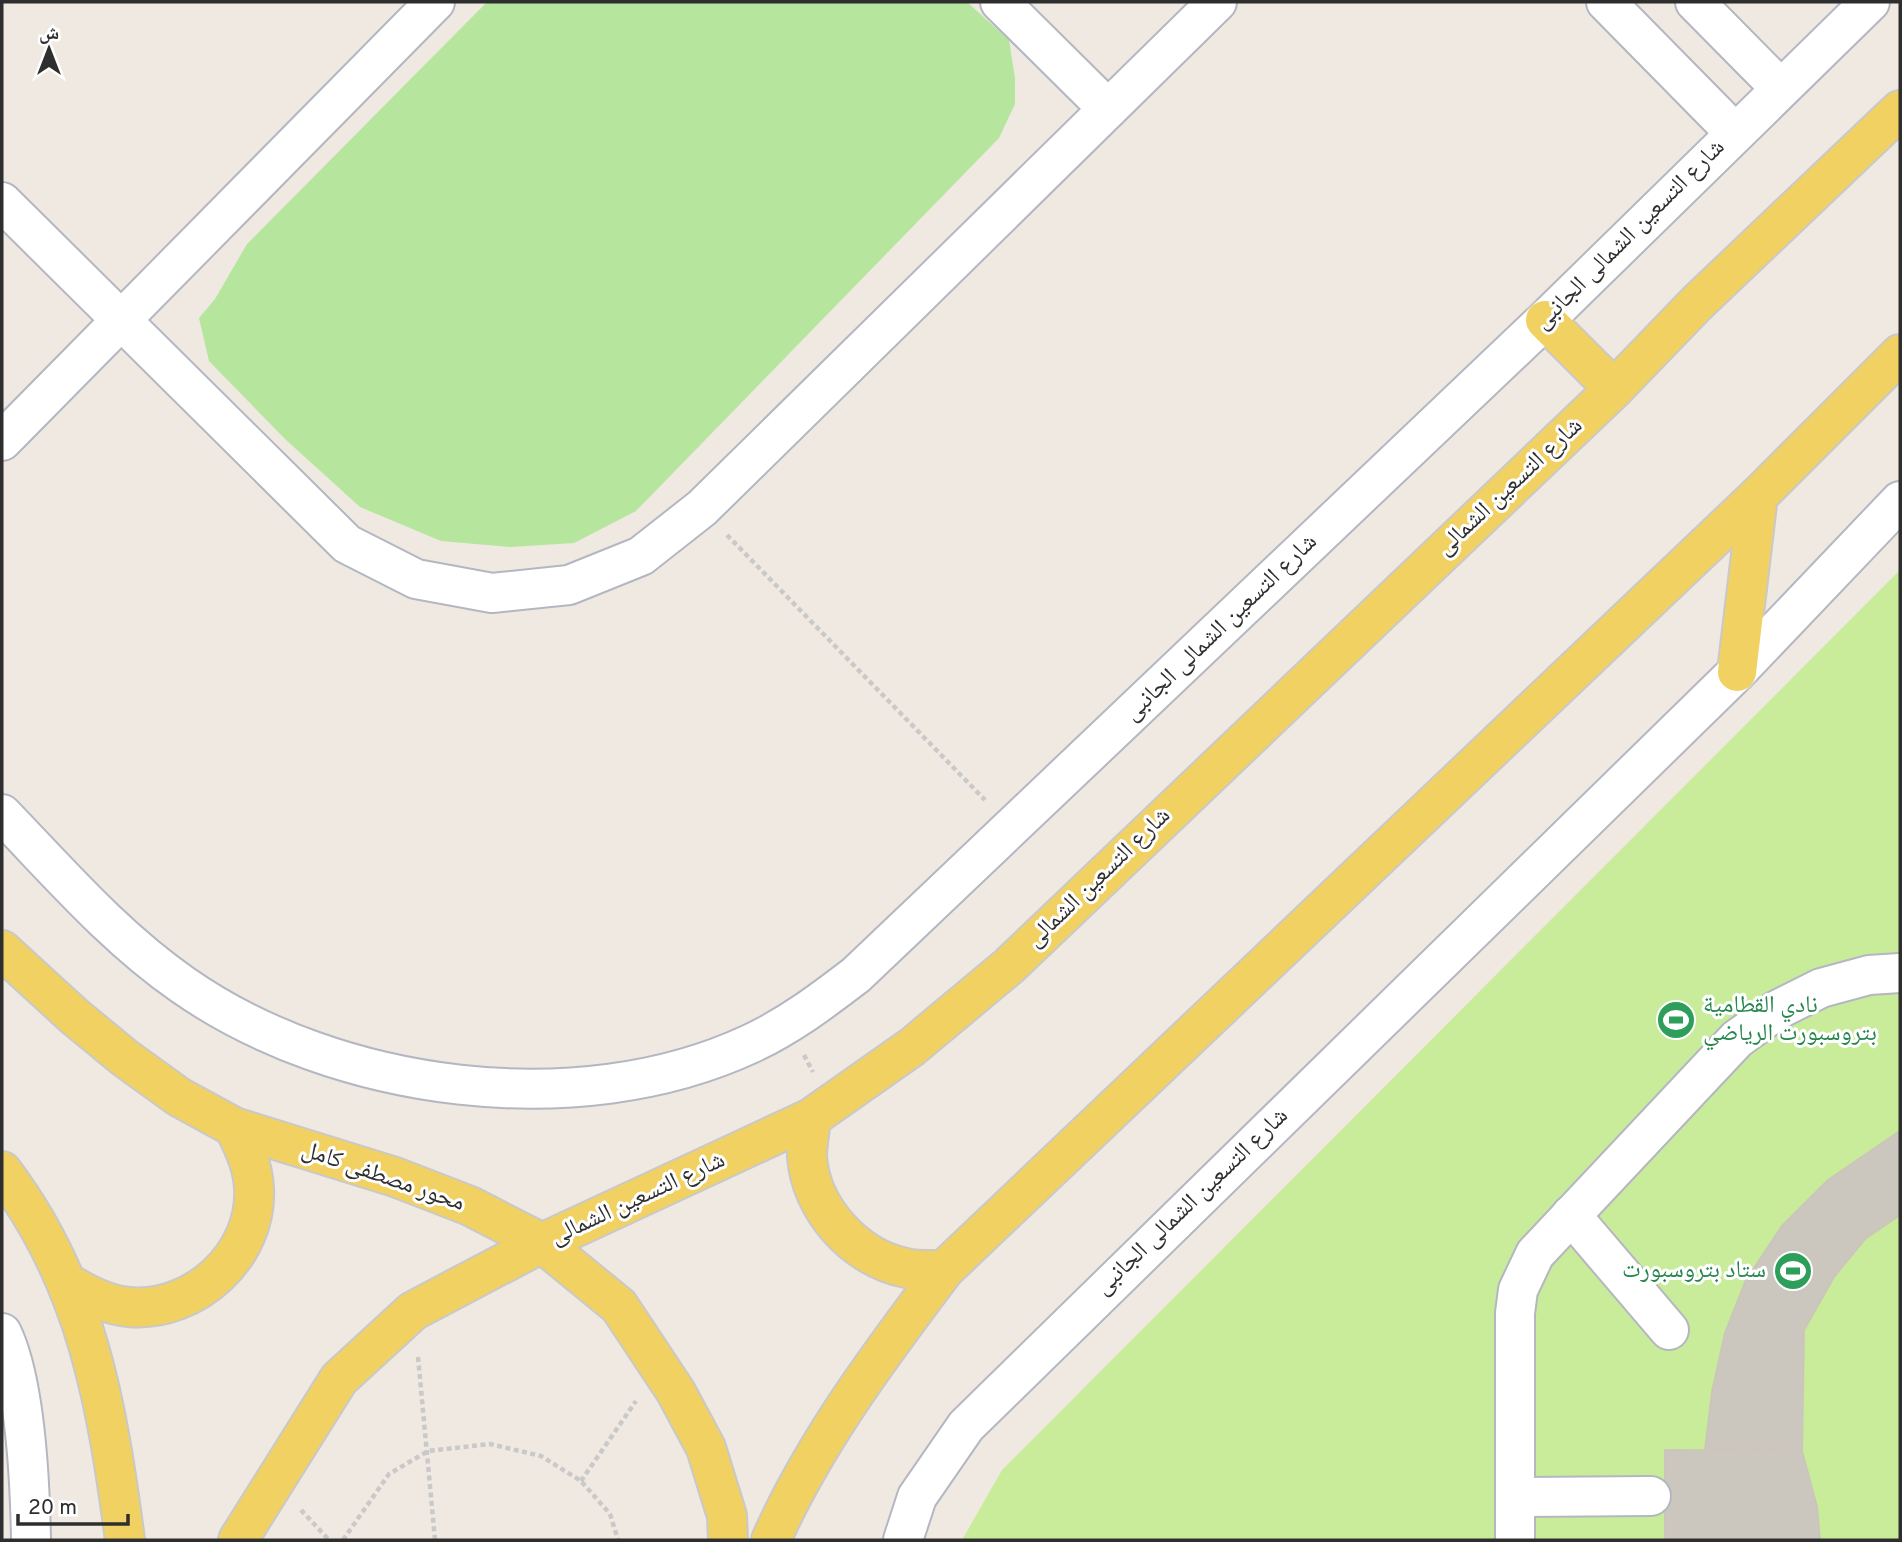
<svg xmlns="http://www.w3.org/2000/svg" width="1902" height="1542" font-family="Overpass,'Noto Naskh Arabic',sans-serif">
<rect width="100%" height="100%" fill="#efe9e1"/>
<!-- green -->
<path fill="#b6e59e" d="M487 2H967L1009 40 1015 78V104L999 138 636 511 574 543 511 547 441 541 360 507 285 439 209 361 199 318 215 299 247 244Z"/>
<!-- pitch -->
<path fill="#c9ec9a" d="M1900 570V1540H962L1002 1470Z"/>
<!-- building -->
<g fill="#cbc7bf" stroke="#cbc5ba" stroke-width="2">
<path d="M1900 1131V1215L1865 1239 1834 1277 1804 1330 1802 1451 1705 1450 1712 1392 1725 1333 1746 1280 1782 1226 1828 1180Z"/>
<path d="M1665 1450 1802 1451 1817 1507 1820 1540H1665Z"/>
</g>
<g fill="none" stroke-linecap="round" stroke-linejoin="round">
<defs>
<g id="minor">
<path d="M1000 2 1108 109"/>
<path d="M1606 2 1734 132"/>
<path d="M1695 2 1780 88"/>
<path d="M2 202 347 544 416 579 492 593 569 585 641 556 702 508 1217 2"/>
<path d="M2 441 435 2"/>
<path d="M2 814C60 874 114 937 183 985 336 1092 578 1124 750 1044 789 1026 822 1001 856 975L1545 320 1870 2"/>
<path d="M1571 1215 1669 1330"/>
<path d="M2 1333C26 1383 30 1484 31 1540"/>
<path d="M1515 1497 1651 1496"/>
<path d="M903 1540 917 1497 966 1426 1737 672 1900 501"/>
<path d="M1515 1540V1313L1518 1290 1535 1254 1737 1039 1777 1010 1821 988 1869 975 1900 973"/>
</g>
<g id="major">
<path d="M1545 320 1614 389"/>
<path d="M1737 672 1758 496"/>
<path d="M2 950 74 1016 125 1058 179 1097 234 1127 395 1177 470 1206 542 1243 619 1306 676 1392 706 1448 727 1516 728 1540"/>
<path d="M811 1118C810 1131 807 1144 807 1157 811 1209 855 1258 906 1268 918 1271 932 1270 944 1270"/>
<path d="M2 1171C87 1283 107 1404 125 1540"/>
<path d="M69 1284C88 1295 107 1305 129 1307 195 1313 258 1254 254 1188 253 1166 244 1147 234 1127"/>
<path d="M238 1540 339 1379 413 1311 542 1243 811 1118 912 1047 1009 966 1614 389 1697 303 1900 110"/>
<path d="M771 1540C814 1443 880 1355 944 1270L1758 496 1900 354"/>
</g>
</defs>
<!-- minor casing -->
<use href="#minor" stroke="#b4b7c1" stroke-width="42"/>
<!-- major casing -->
<use href="#major" stroke="#c9c9c9" stroke-width="42"/>
<!-- path -->
<g stroke="#c9c9c9" stroke-width="4.5" stroke-dasharray="5 3.5" stroke-linecap="butt">
<path d="M727 535 985 800"/>
<path d="M804 1055 813 1072"/>
<path d="M418 1357 435 1540"/>
<path d="M581 1481 636 1401"/>
<path d="M301 1510 329 1540"/>
<path d="M343 1540 389 1474 428 1451 490 1444 541 1456 581 1481 610 1514 618 1540"/>
</g>
<!-- minor -->
<use href="#minor" stroke="#fff" stroke-width="38"/>
<!-- major -->
<use href="#major" stroke="#f2d163" stroke-width="38"/>
</g>
<!-- icons -->
<defs>
<symbol id="stadium-disc" viewBox="-11 -11 22 22"><circle r="9.5" fill="#2e9e5b" stroke="#fff"/><path d="M0-5a6.5 5 0 1 0 0 10a6.5 5 0 1 0 0-10ZM-3.5-1.8h7v3.6h-7Z" fill="#fff"/></symbol>
</defs>
<g fill-rule="evenodd">
<use href="#stadium-disc" x="1654" y="998" width="44" height="44"/>
<use href="#stadium-disc" x="1771" y="1249" width="44" height="44"/>
</g>
<g text-anchor="middle" dominant-baseline="central" stroke-width="6" stroke-linejoin="round" paint-order="stroke">
<!-- street labels -->
<g font-size="24" fill="#2e2e2e" stroke="#fff">
<text transform="translate(1630 235) rotate(-45)">شارع التسعين الشمالى الجانبى</text>
<text transform="translate(1510 487) rotate(-43)">شارع التسعين الشمالى</text>
<text transform="translate(1221 628) rotate(-44)">شارع التسعين الشمالى الجانبى</text>
<text transform="translate(1099 878) rotate(-44)">شارع التسعين الشمالى</text>
<text transform="translate(383 1177) rotate(19)">محور مصطفى كامل</text>
<text transform="translate(638 1199) rotate(-25)">شارع التسعين الشمالى</text>
<text transform="translate(1192 1202) rotate(-44)">شارع التسعين الشمالى الجانبى</text>
</g>
<!-- leisure labels -->
<g font-size="24" fill="#27864d" stroke="#fff" text-anchor="start">
<text x="1703" y="1006">نادي القطامية<tspan x="1703" dy="28">بتروسبورت الرياضي</tspan></text>
<text x="1766" y="1271" text-anchor="end">ستاد بتروسبورت</text>
</g>
</g>
<!-- border -->
<rect width="1902" height="1542" fill="none" stroke="#2e2e2e" stroke-width="7"/>
<!-- north arrow -->
<g transform="translate(49 49)" stroke="#ffffff" stroke-width="5" paint-order="stroke">
<path d="M0-5L12 26L0 18L-12 26Z" fill="#2e2e2e"/>
<text y="-10" font-size="19" font-weight="bold" text-anchor="middle" fill="#2e2e2e">ش</text>
</g>
<!-- scale -->
<path d="M18 1514v10h110v-10" fill="none" stroke="#2e2e2e" stroke-width="3.5"/>
<text x="28" y="1514" font-size="21" fill="#2e2e2e" stroke="#ffffff" stroke-width="5" paint-order="stroke">20 m</text>
</svg>
